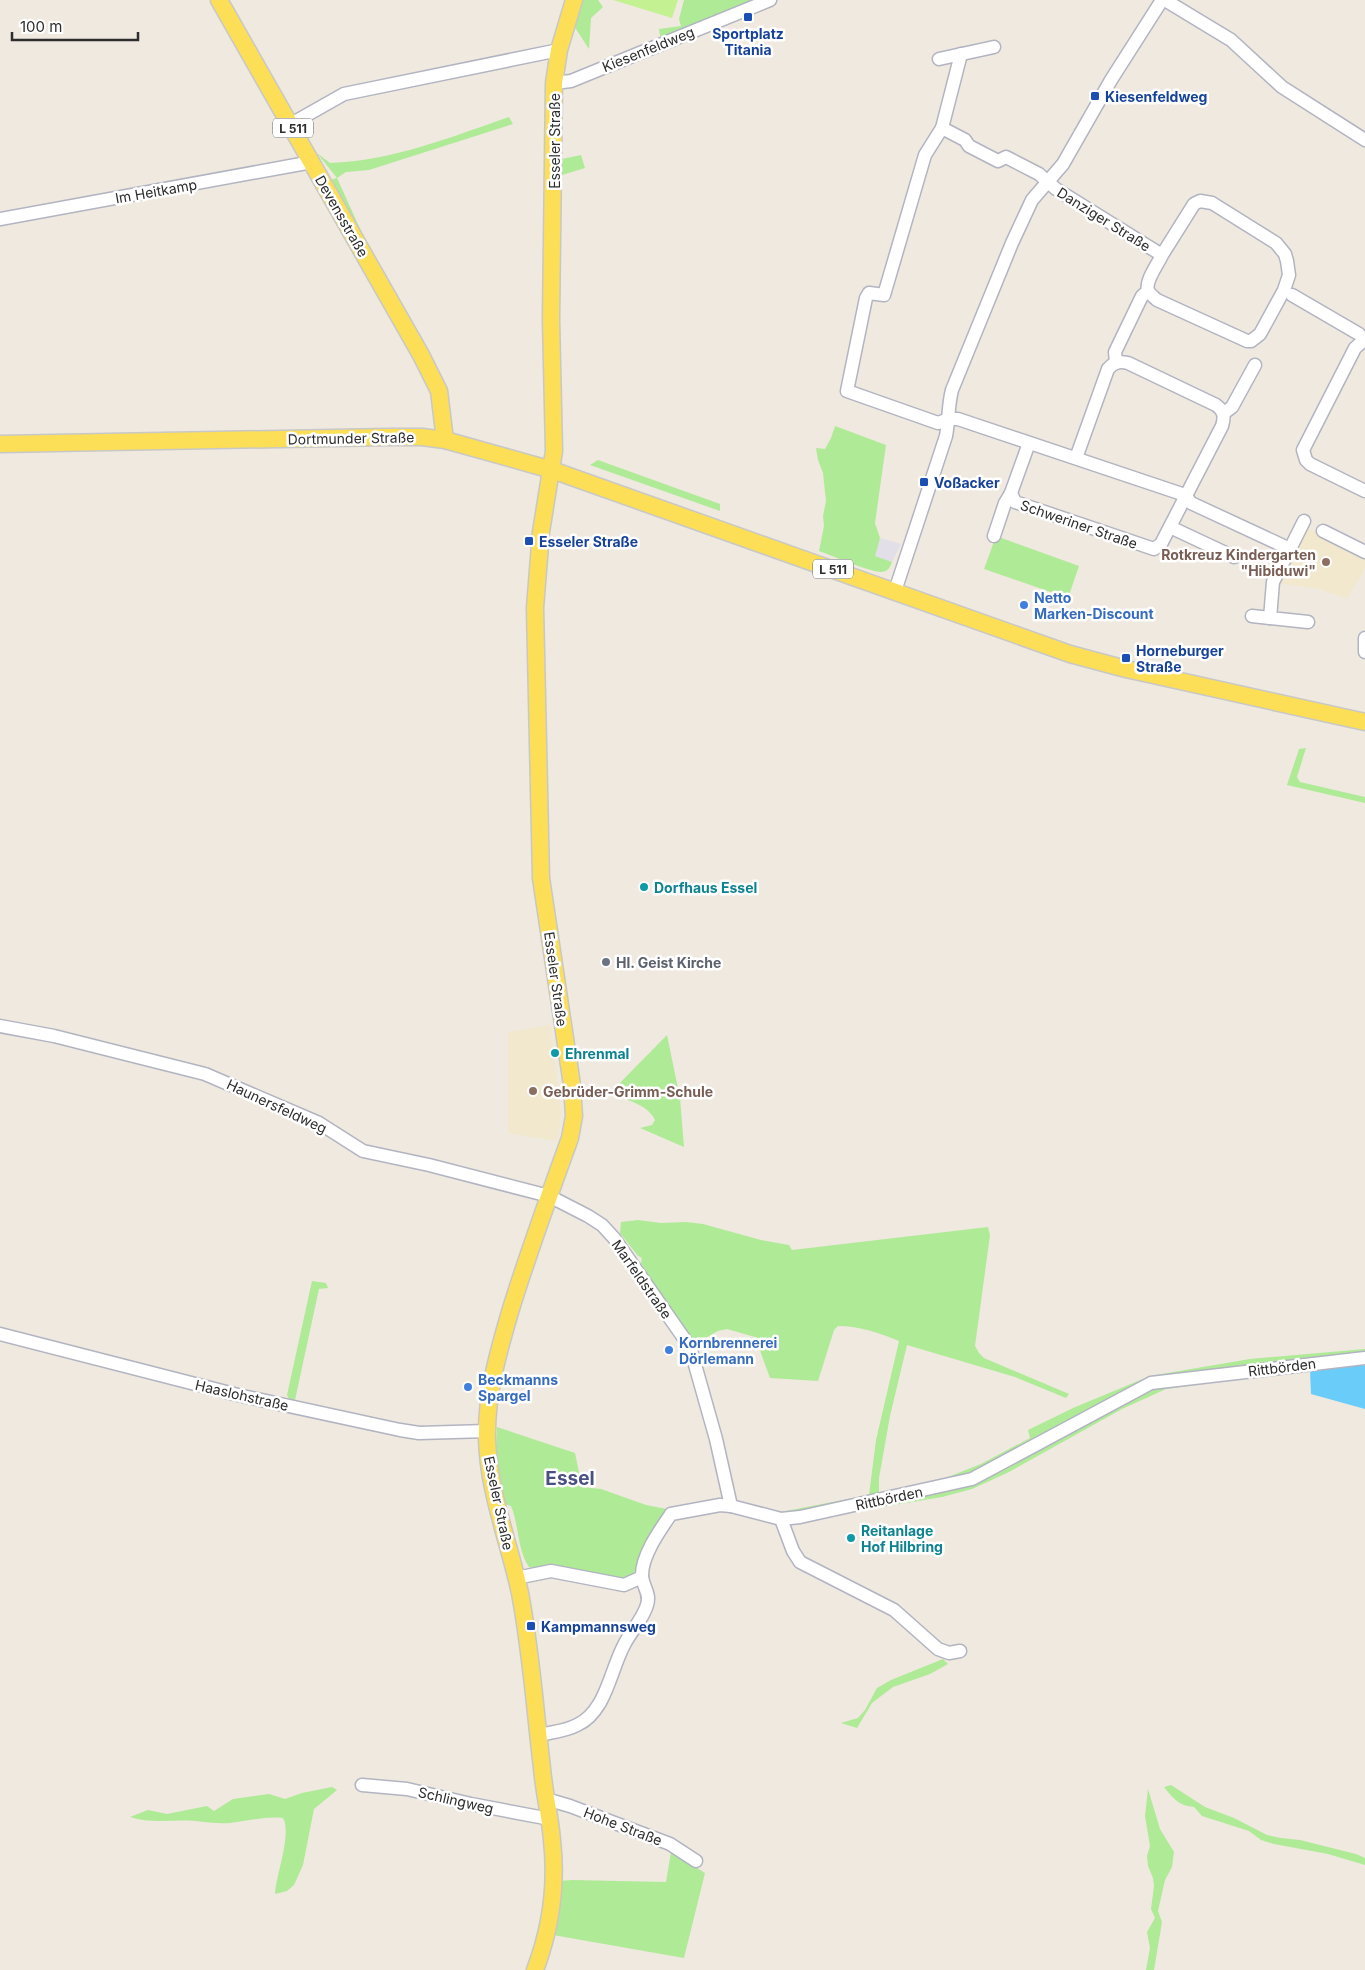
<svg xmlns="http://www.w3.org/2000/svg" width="1365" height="1970" font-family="Inter,sans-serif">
<rect width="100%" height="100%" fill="#efe9df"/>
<!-- industrial -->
<path fill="#e2dfe8" d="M880 538 901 544 892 562 874 556Z"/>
<!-- education -->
<g fill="#f2e8cd">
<path d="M1305 527 1365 556V568L1347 599 1319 589 1277 583Z"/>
<path d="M550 1025 561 1114 557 1141 508 1133V1032Z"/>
</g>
<!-- green -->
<g fill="#afea97">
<path d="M582 0H598L603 7 591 18 589 49 574 26Z"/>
<path d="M684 0H760L661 40 659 29 681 26 679 19Z"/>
<path d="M509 117 513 124 369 170 346 172 337 178 362 233 387 278 383 277 330 180 337 178 317 153 330 163C392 161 451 137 509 117Z"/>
<path d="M581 155 585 168 562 175V159Z"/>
<path d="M835 426 886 445 875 523 880 538 875 556 892 562C890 568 887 572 881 572 870 572 831 555 819 551L824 526 823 516 826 501 823 473 818 460 816 448 825 449 831 438Z"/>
<path d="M598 460 720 504V511L590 465Z"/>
<path d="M996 536 1079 566 1068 598 984 569Z"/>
<path d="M1306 748 1297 777 1300 782 1365 797V803L1287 785 1299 749Z"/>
<path d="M667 1035 680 1098 684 1147 640 1128 652 1125 655 1120C648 1105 629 1101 615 1095L614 1089Z"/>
<path d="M638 1220 661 1223 686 1222 703 1224 761 1240 789 1245 792 1250 988 1227 990 1235 975 1346 979 1353 984 1358 1069 1394 1066 1398 1015 1377 907 1345 890 1416 879 1478V1493L930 1484 981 1464 1030 1438 1028 1430 1073 1408 1150 1376 1250 1359 1365 1349V1364L1316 1369 1166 1389 1122 1409 1009 1472 972 1489 942 1497 787 1523 786 1511 869 1495 876 1440 899 1341C879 1333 860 1326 838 1326L834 1330 818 1381 770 1378 755 1337 727 1329 718 1331 693 1345 641 1263 642 1258 638 1256 620 1233 621 1222Z"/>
<path d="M312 1281 326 1283 328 1288 319 1289 295 1400 316 1405 291 1403 287 1395Z"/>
<path d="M497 1427 575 1453 582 1487 601 1489 646 1505 672 1510 644 1547 634 1573 630 1576 619 1580 548 1566 532 1568 529 1567C517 1549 519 1525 511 1506L505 1504 496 1455Z"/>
<path d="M943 1659 948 1664 930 1674 893 1687 872 1703 857 1728 841 1723 858 1718 865 1710 877 1688 891 1680Z"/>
<path d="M1171 1785 1205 1807 1234 1818 1267 1835 1281 1838 1300 1840 1356 1854 1365 1858V1865L1328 1854 1274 1844 1261 1840 1249 1831 1202 1816 1194 1807C1180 1806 1173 1799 1164 1787Z"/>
<path d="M332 1787 337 1790 314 1809 303 1865 294 1885 287 1891 275 1894C276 1875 292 1834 283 1818 266 1816 248 1821 230 1823 218 1824 207 1822 195 1821 174 1819 151 1824 130 1817L148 1810 167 1814 207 1806 214 1811 233 1799 269 1794 285 1799 302 1793Z"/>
<path d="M1148 1789 1160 1829 1174 1852 1172 1867 1165 1880 1158 1911 1162 1922 1154 1970H1146L1150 1948 1147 1932 1155 1918 1151 1909 1154 1886 1153 1878 1148 1866 1147 1856 1150 1846 1145 1816Z"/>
<path d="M671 1852 705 1873 684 1958 553 1935 559 1881 572 1880 666 1882Z"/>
</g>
<!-- pitch -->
<path fill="#c4f292" d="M613 0H678L672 18Z"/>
<!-- water -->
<path fill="#6accf9" d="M1365 1365V1409L1311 1394 1310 1370Z"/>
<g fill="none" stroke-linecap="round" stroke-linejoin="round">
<defs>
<g id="minor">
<path d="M1165 0 1231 40 1282 87 1365 140"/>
<path d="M961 54 942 128 925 155 884 295 869 293 866 298 847 391 938 423 949 419H958L1185 495"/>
<path d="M939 59 994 47"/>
<path d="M554 83 571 81 770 0"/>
<path d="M291 124 344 94 559 50"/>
<path d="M942 128 965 140 969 146 998 161 1006 157 1039 174 1056 189 1162 255 1194 204 1200 201 1212 203 1276 243 1285 254 1287 261 1289 275 1284 290 1260 334 1251 341H1247L1157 300C1154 297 1149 294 1148 290 1145 281 1158 264 1162 255"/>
<path d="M0 219 312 162"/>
<path d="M1292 295 1359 334 1364 340 1355 348 1303 450 1306 460 1310 464 1365 491"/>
<path d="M1116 363 1115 352 1142 296 1148 291"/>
<path d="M1224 413 1232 407 1255 365"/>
<path d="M1029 443 1011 493 1015 502 1154 549 1161 544 1222 426C1225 416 1224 411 1216 405L1128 363C1119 361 1114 362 1108 369L1076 458"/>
<path d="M1185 495 1191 503 1290 549 1304 521"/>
<path d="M1170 527 1234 557"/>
<path d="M1323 531 1365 552"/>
<path d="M994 536 1005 503 1011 493"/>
<path d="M1290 549 1273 582 1270 618 1308 622"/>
<path d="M895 591 946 436C949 420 948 405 952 390L1012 243 1032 200 1063 164 1111 80 1162 0"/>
<path d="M1252 616 1270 618"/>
<path d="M1365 638V652"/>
<path d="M0 1026 54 1036 205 1074 319 1123 363 1151 429 1165 549 1196 588 1216 602 1225 614 1238 690 1347 716 1439 731 1506"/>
<path d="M0 1334 238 1395 400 1430 419 1433 487 1431"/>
<path d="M781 1519 793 1551 800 1562 894 1610 938 1649 949 1653 960 1651"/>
<path d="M516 1578 551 1571 624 1585 642 1577"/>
<path d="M540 1735C552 1732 566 1731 577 1725 606 1712 610 1671 624 1645 631 1631 643 1619 647 1605 651 1593 642 1586 642 1575 642 1555 660 1530 671 1514L720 1505 731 1506 781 1519 800 1517 972 1479 1151 1383 1365 1358"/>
<path d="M362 1785 407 1789 471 1804 550 1819"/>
<path d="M546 1799 570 1806 670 1844 696 1861"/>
</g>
<g id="major">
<path d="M219 0 421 355 439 391 445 440"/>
<path d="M0 444 387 437H422L445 440 552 470 1070 654 1126 669 1365 722"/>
<path d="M535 1970C551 1928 557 1885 552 1840 550 1816 544 1792 542 1768 535 1709 531 1651 520 1593 509 1542 488 1491 487 1438 486 1395 498 1353 510 1312 528 1253 549 1196 570 1138L574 1116 572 1085 541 878 535 608 541 532 554 451 551 319 554 83 559 50 574 0"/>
</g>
</defs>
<!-- minor casing -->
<use href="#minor" stroke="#b2b4c1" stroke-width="15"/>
<!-- major casing -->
<use href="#major" stroke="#c8c8c8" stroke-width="19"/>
<!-- minor -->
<use href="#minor" stroke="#fff" stroke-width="12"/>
<!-- major -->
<use href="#major" stroke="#fcde57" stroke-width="16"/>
</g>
<!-- markers -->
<g fill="#1a4fb4" stroke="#fff" stroke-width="2">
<rect x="743" y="12" width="10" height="10" rx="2.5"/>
<rect x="1090" y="91" width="10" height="10" rx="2.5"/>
<rect x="919" y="477" width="10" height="10" rx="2.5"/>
<rect x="524" y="536" width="10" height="10" rx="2.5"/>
<rect x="1121" y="653" width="10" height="10" rx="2.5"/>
<rect x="526" y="1621" width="10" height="10" rx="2.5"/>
</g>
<g fill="#8d6e63" stroke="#fff" stroke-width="2">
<circle cx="1326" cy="562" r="5"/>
<circle cx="533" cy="1091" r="5"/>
</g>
<g fill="#3f7fe0" stroke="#fff" stroke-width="2">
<circle cx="1024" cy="605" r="5"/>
<circle cx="669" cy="1350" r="5"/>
<circle cx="468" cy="1387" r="5"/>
</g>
<g fill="#0f9aa8" stroke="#fff" stroke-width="2">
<circle cx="644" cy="887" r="5"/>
<circle cx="555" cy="1053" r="5"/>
<circle cx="851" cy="1538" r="5"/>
</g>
<circle fill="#6b7280" stroke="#fff" stroke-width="2" cx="606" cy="962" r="5"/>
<g text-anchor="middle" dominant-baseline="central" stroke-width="5" stroke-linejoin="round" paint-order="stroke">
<!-- shield labels -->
<g fill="#fff" stroke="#6c6c6c" stroke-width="1">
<rect x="273" y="118.5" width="40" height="19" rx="4"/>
<rect x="813" y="559.5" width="40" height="19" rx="4"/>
</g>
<g font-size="12" font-weight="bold" fill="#2d2d2d">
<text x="293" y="128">L 511</text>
<text x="833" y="569">L 511</text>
</g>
<!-- transit labels -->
<g font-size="14" font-weight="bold" fill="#164399" stroke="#fff" text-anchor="start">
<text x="748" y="33" text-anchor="middle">Sportplatz<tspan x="748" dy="16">Titania</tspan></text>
<text x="1105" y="96">Kiesenfeldweg</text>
<text x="934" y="482">Voßacker</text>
<text x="539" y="541">Esseler Straße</text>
<text x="1136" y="650">Horneburger<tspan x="1136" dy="16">Straße</tspan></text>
<text x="541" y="1626">Kampmannsweg</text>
</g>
<!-- street labels -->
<g font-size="14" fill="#2d2d2d" stroke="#fff">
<text transform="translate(648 49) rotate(-22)">Kiesenfeldweg</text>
<text transform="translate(554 141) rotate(-90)">Esseler Straße</text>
<text transform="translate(156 191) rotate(-10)">Im Heitkamp</text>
<text transform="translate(342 216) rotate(60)">Devensstraße</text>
<text transform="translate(1104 219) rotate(32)">Danziger Straße</text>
<text transform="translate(351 438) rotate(-1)">Dortmunder Straße</text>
<text transform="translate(1079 524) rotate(19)">Schweriner Straße</text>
<text transform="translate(556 979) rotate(82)">Esseler Straße</text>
<text transform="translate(277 1106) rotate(25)">Haunersfeldweg</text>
<text transform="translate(642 1279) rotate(55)">Marfeldstraße</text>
<text transform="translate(1282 1367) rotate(-7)">Rittbörden</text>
<text transform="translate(242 1395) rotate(13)">Haaslohstraße</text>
<text transform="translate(889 1498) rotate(-12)">Rittbörden</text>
<text transform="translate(499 1503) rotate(78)">Esseler Straße</text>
<text transform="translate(456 1800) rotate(13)">Schlingweg</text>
<text transform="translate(623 1826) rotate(21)">Hohe Straße</text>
</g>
<!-- education labels -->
<g font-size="14" font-weight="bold" fill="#785e54" stroke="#fff" text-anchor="end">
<text x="1316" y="554">Rotkreuz Kindergarten<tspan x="1316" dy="16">"Hibiduwi"</tspan></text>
<text x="543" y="1091" text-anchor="start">Gebrüder-Grimm-Schule</text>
</g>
<!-- shop labels -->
<g font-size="14" font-weight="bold" fill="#366cbe" stroke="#fff" text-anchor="start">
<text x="1034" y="597">Netto<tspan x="1034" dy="16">Marken-Discount</tspan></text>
<text x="679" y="1342">Kornbrennerei<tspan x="679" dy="16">Dörlemann</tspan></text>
<text x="478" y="1379">Beckmanns<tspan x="478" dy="16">Spargel</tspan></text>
</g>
<!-- culture labels -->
<g font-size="14" font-weight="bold" fill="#0d838f" stroke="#fff" text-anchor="start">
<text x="654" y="887">Dorfhaus Essel</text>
<text x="565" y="1053">Ehrenmal</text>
<text x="861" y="1530">Reitanlage<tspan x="861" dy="16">Hof Hilbring</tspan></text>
</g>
<!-- worship labels -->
<g font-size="14" font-weight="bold" fill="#5b616d" stroke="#fff" text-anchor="start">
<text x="616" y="962">Hl. Geist Kirche</text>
</g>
<!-- district labels -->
<g font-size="19" font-weight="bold" fill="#495082" stroke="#fff">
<text x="570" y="1478">Essel</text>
</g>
</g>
<!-- scale -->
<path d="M12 32v8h126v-8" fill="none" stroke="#2d2d2d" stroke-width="2.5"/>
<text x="20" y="32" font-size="15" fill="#2d2d2d" stroke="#ffffff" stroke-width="4" paint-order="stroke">100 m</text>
</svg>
